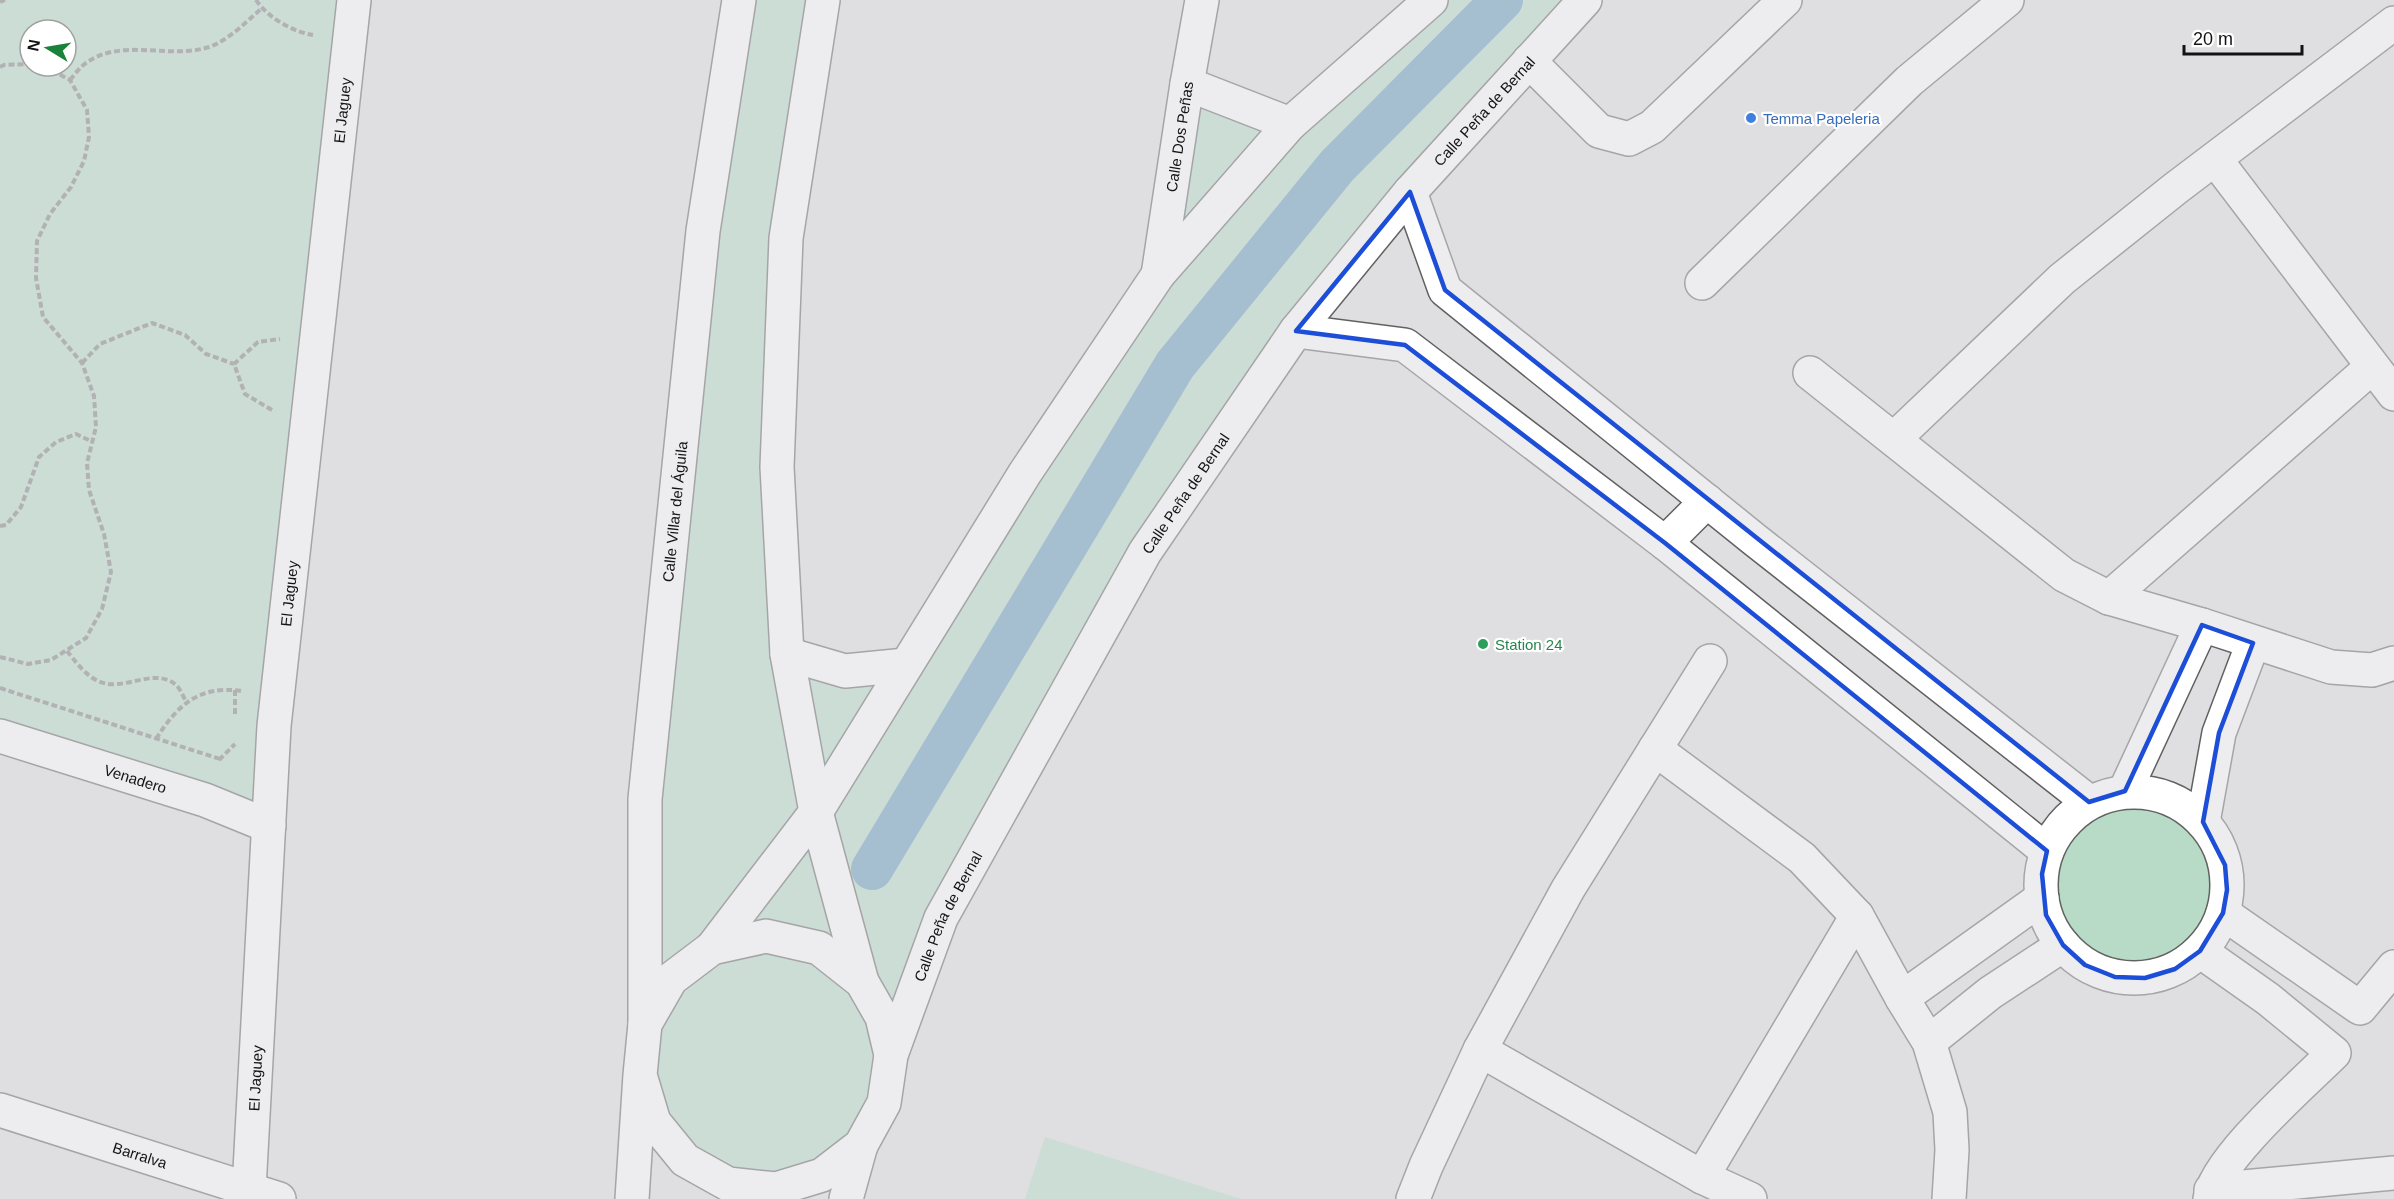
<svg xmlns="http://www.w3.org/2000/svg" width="2394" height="1199" font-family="Arial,sans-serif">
<rect width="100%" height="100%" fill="#dfdfe1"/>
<!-- green -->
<g fill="#b7dbc6" fill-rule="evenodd">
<path d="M0 0H354L269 826 0 736ZM30 30H66V66H30Z"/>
<path d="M739 0H823L786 238 787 654 906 665 1158 275 1187 84 1290 124 1431 0H1585L1296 331 941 918 884 1103 822 1175 728 1184 654 1122 645 799Z"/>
<circle cx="2134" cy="885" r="93"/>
<path d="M1045 1137 1241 1199H1025Z"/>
</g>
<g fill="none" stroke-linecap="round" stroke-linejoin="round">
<!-- canal -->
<path stroke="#6197ba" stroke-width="42" d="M872 869 1175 365 1337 166 1502 0"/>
<defs>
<g id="minor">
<path d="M823 0 786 238 777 467 787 654 816 812 862 982"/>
<path d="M1529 61 1599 131 1629 139 1652 127 1785 0"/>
<path d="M1187 84 1290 124"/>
<path d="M2215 159 2394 394"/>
<path d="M1410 192 1445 290 1755 540 2089 802"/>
<path id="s1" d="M1158 275 1187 84 1202 0"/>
<path d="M1702 283 1909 81 2007 0"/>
<path d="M1296 331 1405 345 1665 543 2047 851"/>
<path d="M1810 373 2064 575 2109 598 2202 625 2331 667 2372 670 2394 663"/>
<path d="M1894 439 2062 279 2176 188 2394 23"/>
<path d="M1665 543 1707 501"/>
<path d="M2109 598 2372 367"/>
<path d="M787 654 845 671 906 665"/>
<path id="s2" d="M0 736 205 800 269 826"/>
<path d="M1655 749 1802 858 1857 916 1902 998 1929 1042 1950 1112 1952 1150 1949 1199"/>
<path d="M2125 791 2202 625"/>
<circle cx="2134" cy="885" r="93"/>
<path d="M2203 822 2219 733 2253 643"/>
<path d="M2223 913 2360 1008 2394 967"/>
<path d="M712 948 816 812 1025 473 1158 275 1290 124 1431 0"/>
<path d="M2200 951 2268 999 2334 1053C2305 1082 2214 1161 2210 1199"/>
<path d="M1902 998 2042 898"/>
<path id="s3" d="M645 1024V799L703 231 739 0"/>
<path d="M1929 1042 1990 993 2063 945"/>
<path d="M1480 1050 1702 1177 1750 1199"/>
<path id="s4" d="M891 1055 941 918 1145 552 1296 331 1410 192 1585 0"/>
<path id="s5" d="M0 1110 279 1199"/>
<path d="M1702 1177 1857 916"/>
<path id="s6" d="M249 1189 274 726 354 0"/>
<path d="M2211 1190 2394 1173"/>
<path d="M632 1199 640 1075 645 1024 671 979 712 948 766 936 819 948 862 982 882 1017 891 1055 884 1103 861 1145 822 1175 776 1189 728 1184 685 1160 654 1122 640 1075"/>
<path d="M846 1199 861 1145"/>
<path d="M1413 1199 1426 1166 1480 1050 1568 889 1710 661"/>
</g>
</defs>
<!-- minor casing -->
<use href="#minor" stroke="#616162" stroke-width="36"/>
<!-- path -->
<g stroke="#7c7c7e" stroke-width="4" stroke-dasharray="6 3" stroke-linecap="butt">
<path d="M256 0C267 17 293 32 313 35"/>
<path d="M0 2 5 0"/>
<path d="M0 67 4 65 30 64"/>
<path d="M70 80C75 74 80 67 86 63 122 37 169 60 209 47 229 40 246 22 261 9"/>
<path d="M82 363 100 344 152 323 185 335 206 354 234 364"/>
<path d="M272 410 245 394 234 364 258 342 280 339"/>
<path d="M0 526 6 525 21 507 39 457 56 442 76 434 93 442"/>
<path d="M67 651C76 662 85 675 98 681 123 693 154 666 176 685 180 688 183 697 186 701"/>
<path d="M0 657 28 664 51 660 86 638 102 609 111 572 104 534 89 490 87 463 96 427 94 396 82 363 43 317 36 278 37 241 50 214 71 187 84 161 89 137 87 110 70 80 44 66"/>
<path d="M0 688 220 759"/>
<path d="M235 690V716"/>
<path d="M156 739C177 706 198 685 241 691"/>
<path d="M219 760 235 744"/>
</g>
<!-- minor -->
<use href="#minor" stroke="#fff" stroke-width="33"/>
</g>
<!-- marked area -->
<path d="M0 0H2394V1199H0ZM1410 192 1445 290 2089 802 2125 791 2202 625 2253 643 2219 733 2203 822 2225 865 2227 890 2223 913 2200 951 2175 969 2145 978 2115 977 2085 965 2063 945 2046 915 2042 874 2047 851 1665 543 1405 345 1296 331Z" fill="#dfdfe1" fill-opacity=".55" fill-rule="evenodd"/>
<path fill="none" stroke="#1d4ed8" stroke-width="4.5" stroke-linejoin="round" d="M1410 192 1445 290 2089 802 2125 791 2202 625 2253 643 2219 733 2203 822 2225 865 2227 890 2223 913 2200 951 2175 969 2145 978 2115 977 2085 965 2063 945 2046 915 2042 874 2047 851 1665 543 1405 345 1296 331Z"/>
<!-- markers -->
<circle fill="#3f7fe0" stroke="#fff" stroke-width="2" cx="1751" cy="118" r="6"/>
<circle fill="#2e9e5b" stroke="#fff" stroke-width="2" cx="1483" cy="644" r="6"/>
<g text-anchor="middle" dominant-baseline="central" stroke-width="4.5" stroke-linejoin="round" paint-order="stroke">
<!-- street labels -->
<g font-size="15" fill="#131314" stroke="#fff">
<text stroke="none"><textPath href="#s6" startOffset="1083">El Jaguey</textPath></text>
<text stroke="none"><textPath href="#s4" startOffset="1122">Calle Peña de Bernal</textPath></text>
<text stroke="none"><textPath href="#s1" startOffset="140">Calle Dos Peñas</textPath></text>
<text stroke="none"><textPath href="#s4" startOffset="636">Calle Peña de Bernal</textPath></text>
<text stroke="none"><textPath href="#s3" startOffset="514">Calle Villar del Águila</textPath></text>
<text stroke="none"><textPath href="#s6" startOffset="597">El Jaguey</textPath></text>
<text stroke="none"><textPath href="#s2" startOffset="142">Venadero</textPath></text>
<text stroke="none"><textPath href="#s4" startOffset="150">Calle Peña de Bernal</textPath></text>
<text stroke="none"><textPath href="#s6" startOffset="111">El Jaguey</textPath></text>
<text stroke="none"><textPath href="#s5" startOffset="147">Barralva</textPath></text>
</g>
<!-- shop labels -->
<g font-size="15" fill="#366cbe" stroke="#fff" text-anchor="start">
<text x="1763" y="118">Temma Papeleria</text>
</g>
<!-- leisure labels -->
<g font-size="15" fill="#27864d" stroke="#fff" text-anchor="start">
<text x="1495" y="644">Station 24</text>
</g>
</g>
<!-- north arrow -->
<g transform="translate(48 48) rotate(281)"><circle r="28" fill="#ffffff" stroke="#a1a1a1" stroke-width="1.5"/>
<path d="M0-4.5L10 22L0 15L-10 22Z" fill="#198339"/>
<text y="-9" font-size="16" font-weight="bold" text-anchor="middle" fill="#131314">N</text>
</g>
<!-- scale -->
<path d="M2184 45v9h118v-9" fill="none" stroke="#131314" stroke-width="3"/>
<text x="2193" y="45" font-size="18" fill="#131314" stroke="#ffffff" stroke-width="4.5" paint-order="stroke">20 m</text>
</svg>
